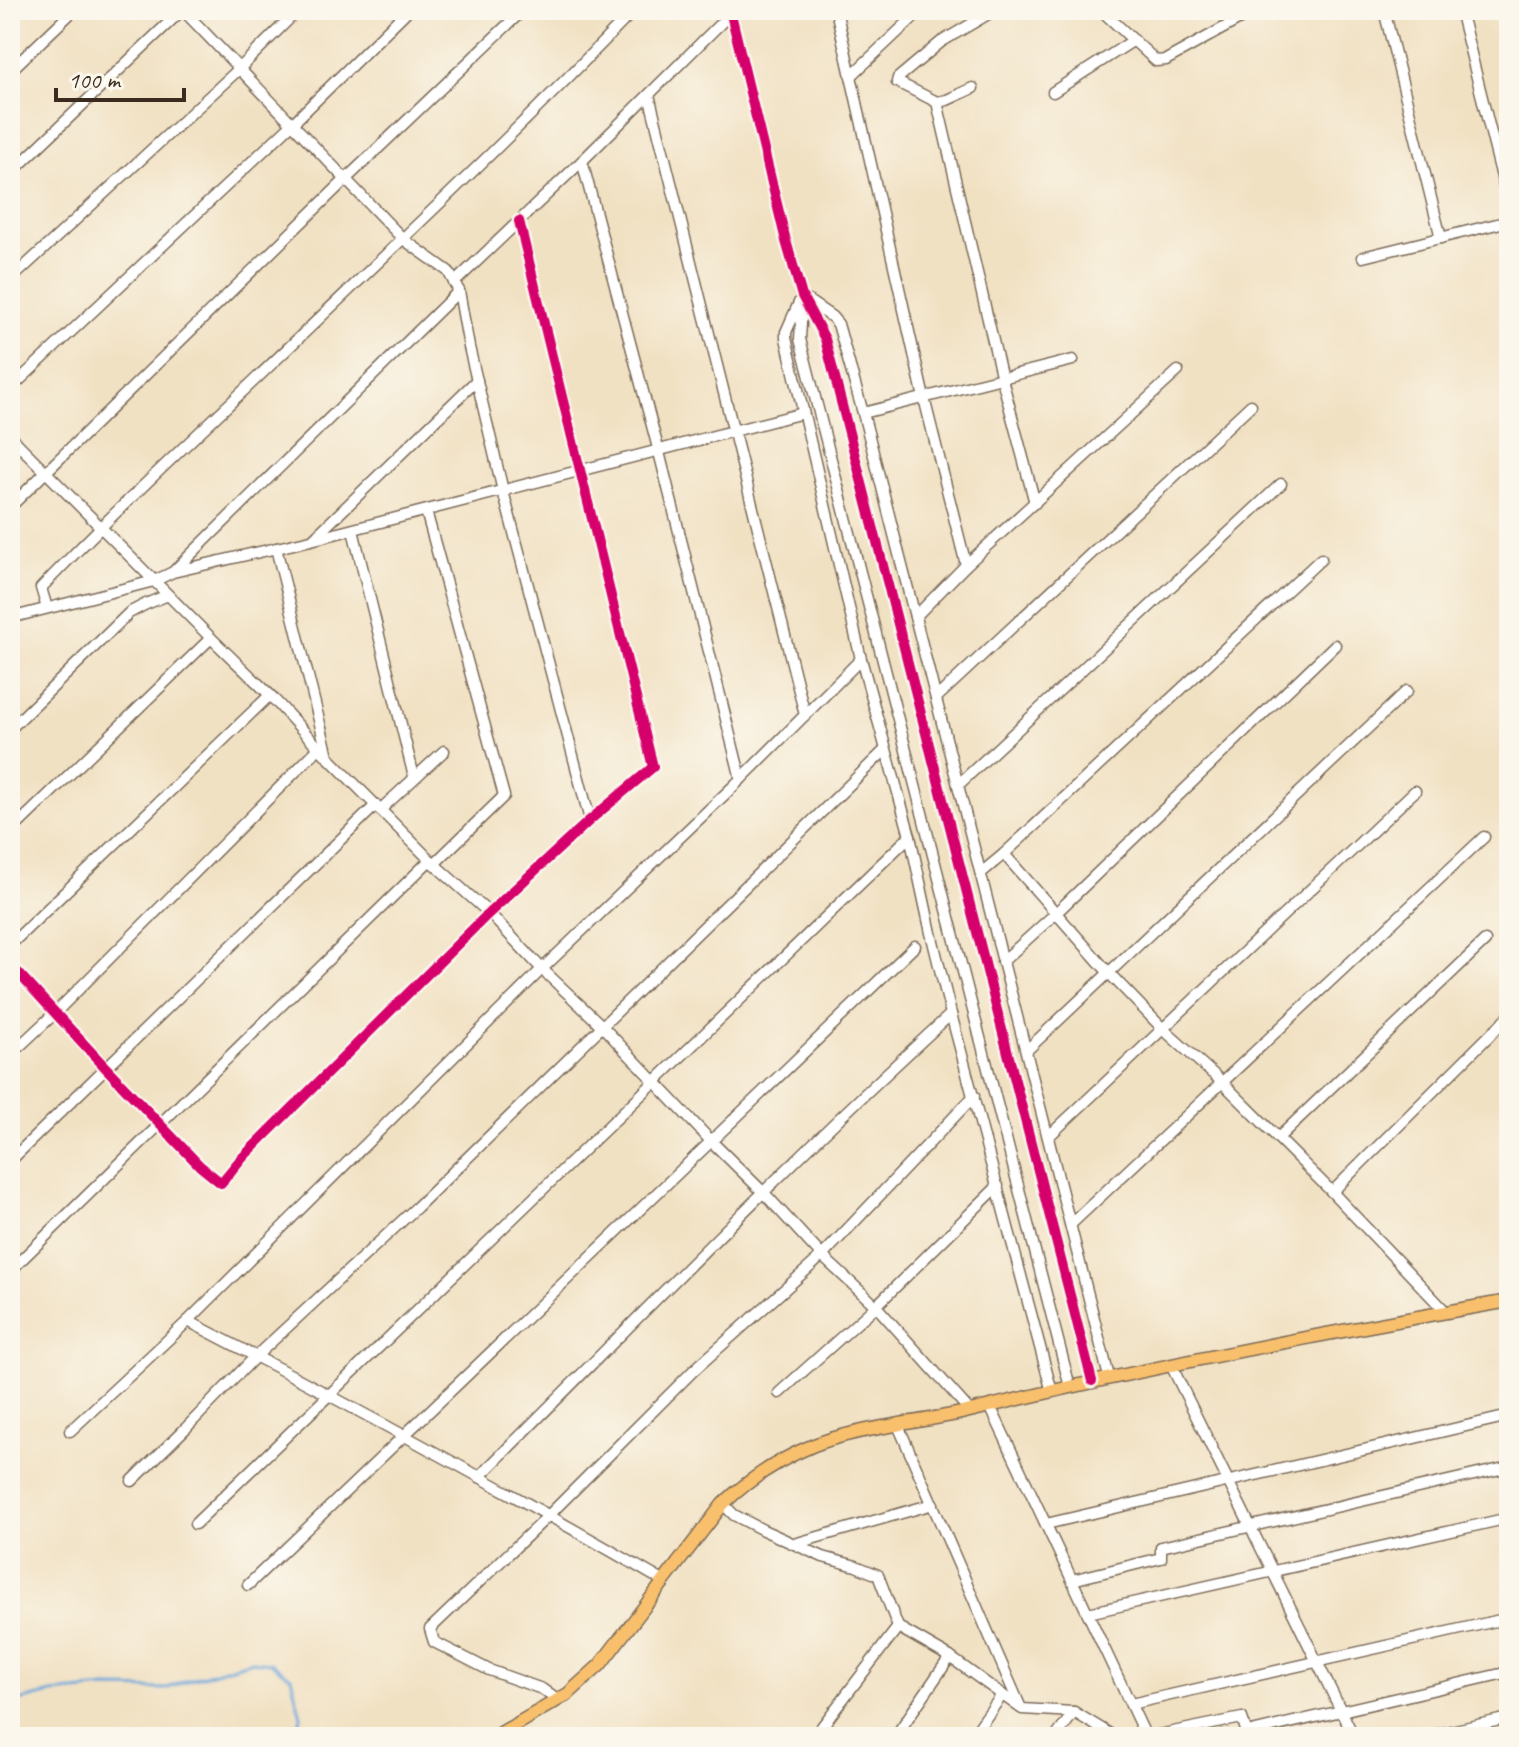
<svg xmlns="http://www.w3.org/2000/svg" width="1519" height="1747" font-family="Caveat,sans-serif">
<rect width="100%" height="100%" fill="#fbf7ec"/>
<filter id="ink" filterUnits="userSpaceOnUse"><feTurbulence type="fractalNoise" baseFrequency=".0125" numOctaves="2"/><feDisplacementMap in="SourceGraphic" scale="16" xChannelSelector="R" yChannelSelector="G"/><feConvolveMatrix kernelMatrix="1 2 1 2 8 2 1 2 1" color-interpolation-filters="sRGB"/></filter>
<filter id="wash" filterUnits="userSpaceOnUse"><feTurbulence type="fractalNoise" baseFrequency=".006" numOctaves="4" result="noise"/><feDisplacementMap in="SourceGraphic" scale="32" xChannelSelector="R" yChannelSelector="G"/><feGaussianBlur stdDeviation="1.8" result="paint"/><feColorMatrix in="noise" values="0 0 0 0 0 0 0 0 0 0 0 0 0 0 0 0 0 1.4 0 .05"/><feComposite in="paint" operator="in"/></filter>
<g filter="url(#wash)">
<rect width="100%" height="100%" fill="#f1e1c3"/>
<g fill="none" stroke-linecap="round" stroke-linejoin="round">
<!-- stream -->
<path stroke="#66a4d8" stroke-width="3" d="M10 1703 52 1693 106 1688 166 1689 185 1681 252 1661 271 1663 291 1677 301 1716 297 1737"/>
</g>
</g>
<g filter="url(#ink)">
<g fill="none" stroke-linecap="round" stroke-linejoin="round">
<defs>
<g id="minor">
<path d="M183 10 403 239 448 271 459 291 469 347 503 491 590 820"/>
<path d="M730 10 786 241 802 296 825 339 1092 1381"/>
<path d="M836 10 924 398 966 565"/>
<path d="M1101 10 1156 61 1166 60 1256 10"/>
<path d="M1384 10 1441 238"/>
<path d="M1460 10 1509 205"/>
<path d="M10 71 74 10"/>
<path d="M851 76 921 10"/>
<path d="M973 88 947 100 937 102 897 82 898 78 941 42 995 10"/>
<path d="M1053 92 1134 40"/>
<path d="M649 95 805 715"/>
<path d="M937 102 1002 379 1035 503"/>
<path d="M582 161 659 452 741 779"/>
<path d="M10 174 182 10"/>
<path d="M1363 257 1509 221"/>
<path d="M10 280 239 69 298 10"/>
<path d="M454 283 582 161 730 14"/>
<path d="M802 296 786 332V338L861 659 910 836 931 933 951 1014 1052 1392"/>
<path d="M807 300 832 317 838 324 863 413 1109 1377"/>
<path d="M802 306 800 339 1070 1387"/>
<path d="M10 389 292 124 408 10"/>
<path d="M863 413 1073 360"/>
<path d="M10 436 211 638 270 695 319 748 434 864 489 913 542 969 601 1025 710 1140 764 1193 822 1256 876 1306 970 1411"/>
<path d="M10 507 346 179 523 10"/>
<path d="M426 511 504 796 434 864"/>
<path d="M353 530 414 777"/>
<path d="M313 539 477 380"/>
<path d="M276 548 328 756"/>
<path d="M175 570 459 291"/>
<path d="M47 608 41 588C111 515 185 446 259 376 385 255 513 136 634 10"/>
<path d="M915 617 966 565 1178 371"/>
<path d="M10 618 154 581 173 572 311 540 803 413"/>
<path d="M936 698 1251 405"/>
<path d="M10 729 129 613 146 604 168 595"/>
<path d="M958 785 1281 484"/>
<path d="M380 810 444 751"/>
<path d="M10 832 211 638"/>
<path d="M1004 854 1108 972 1163 1029 1222 1082 1332 1192 1446 1312"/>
<path d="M981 873 1004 854 1321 559"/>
<path d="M10 945 270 695"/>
<path d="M1002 962 1056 913 1335 645"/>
<path d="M10 964 105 1067 200 1166 221 1183 240 1160 489 913 590 820 653 767C609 584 563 403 519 221"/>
<path d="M1027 1050 1407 691"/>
<path d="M10 1055 55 1013 319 748"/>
<path d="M1048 1137 1415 791"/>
<path d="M1278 1138 1485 941"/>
<path d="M10 1161 376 805"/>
<path d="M1332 1192 1509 1016"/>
<path d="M1071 1224 1484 837"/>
<path d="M10 1271 430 860"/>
<path d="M188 1321C348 1404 507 1490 663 1581"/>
<path d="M1171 1365 1354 1737"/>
<path d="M779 1393 876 1306 998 1186"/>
<path d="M990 1406 1146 1737"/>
<path d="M898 1425 1020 1706"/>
<path d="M70 1431 188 1321 542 969 741 779 861 659"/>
<path d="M479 1477C635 1322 788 1162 951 1014"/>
<path d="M132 1481 185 1429 256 1356 417 1207 885 750"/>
<path d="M723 1504 734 1515 763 1530 823 1557 856 1566 878 1575 898 1627 950 1657 1022 1709 1074 1712 1115 1737"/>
<path d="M195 1524 910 836"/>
<path d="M1046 1524 1509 1416"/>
<path d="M794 1544 933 1504"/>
<path d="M1072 1580 1161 1558V1547L1509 1467"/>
<path d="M248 1585 915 946"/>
<path d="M1088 1613 1509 1518"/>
<path d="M557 1700 542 1689 489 1670 434 1642 430 1629 549 1515 694 1370 822 1256 974 1096"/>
<path d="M1131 1704 1509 1618"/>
<path d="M814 1737 898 1627"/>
<path d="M895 1737 950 1657"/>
<path d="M972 1737 1002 1695"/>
<path d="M1056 1737 1074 1712"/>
<path d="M1148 1737 1242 1718 1247 1733 1509 1672"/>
<path d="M1424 1737 1509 1718"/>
</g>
<path id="major" d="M494 1737 568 1694 600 1665 723 1504C749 1479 780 1459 814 1445 863 1426 923 1423 974 1410 1150 1366 1330 1332 1509 1301"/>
</defs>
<!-- minor casing -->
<use href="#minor" stroke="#7b6a58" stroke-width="13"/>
<!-- major casing -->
<use href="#major" stroke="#7b6a58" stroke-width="15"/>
<!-- minor -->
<use href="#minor" stroke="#fff" stroke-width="10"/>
<!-- major -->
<use href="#major" stroke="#f8bf6c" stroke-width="12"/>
<defs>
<g id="cycleway">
<path d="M730 10 786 241 802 296 825 339 1092 1381"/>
<path d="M10 964 105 1067 200 1166 221 1183 240 1160 489 913 590 820 653 767C609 584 563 403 519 221"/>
</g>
</defs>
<!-- cycleway casing -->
<use href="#cycleway" stroke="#fbf7ec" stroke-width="15"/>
<!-- cycleway -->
<use href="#cycleway" stroke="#d6006c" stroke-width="10"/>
</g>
</g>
<!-- margin -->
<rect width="1519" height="1747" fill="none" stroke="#fbf7ec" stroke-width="40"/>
<!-- scale -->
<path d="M56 88v12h128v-12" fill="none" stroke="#3b2a1e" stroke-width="4"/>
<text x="68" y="88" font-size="24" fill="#3b2a1e" stroke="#fbf7ec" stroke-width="6" paint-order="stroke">100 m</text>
</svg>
